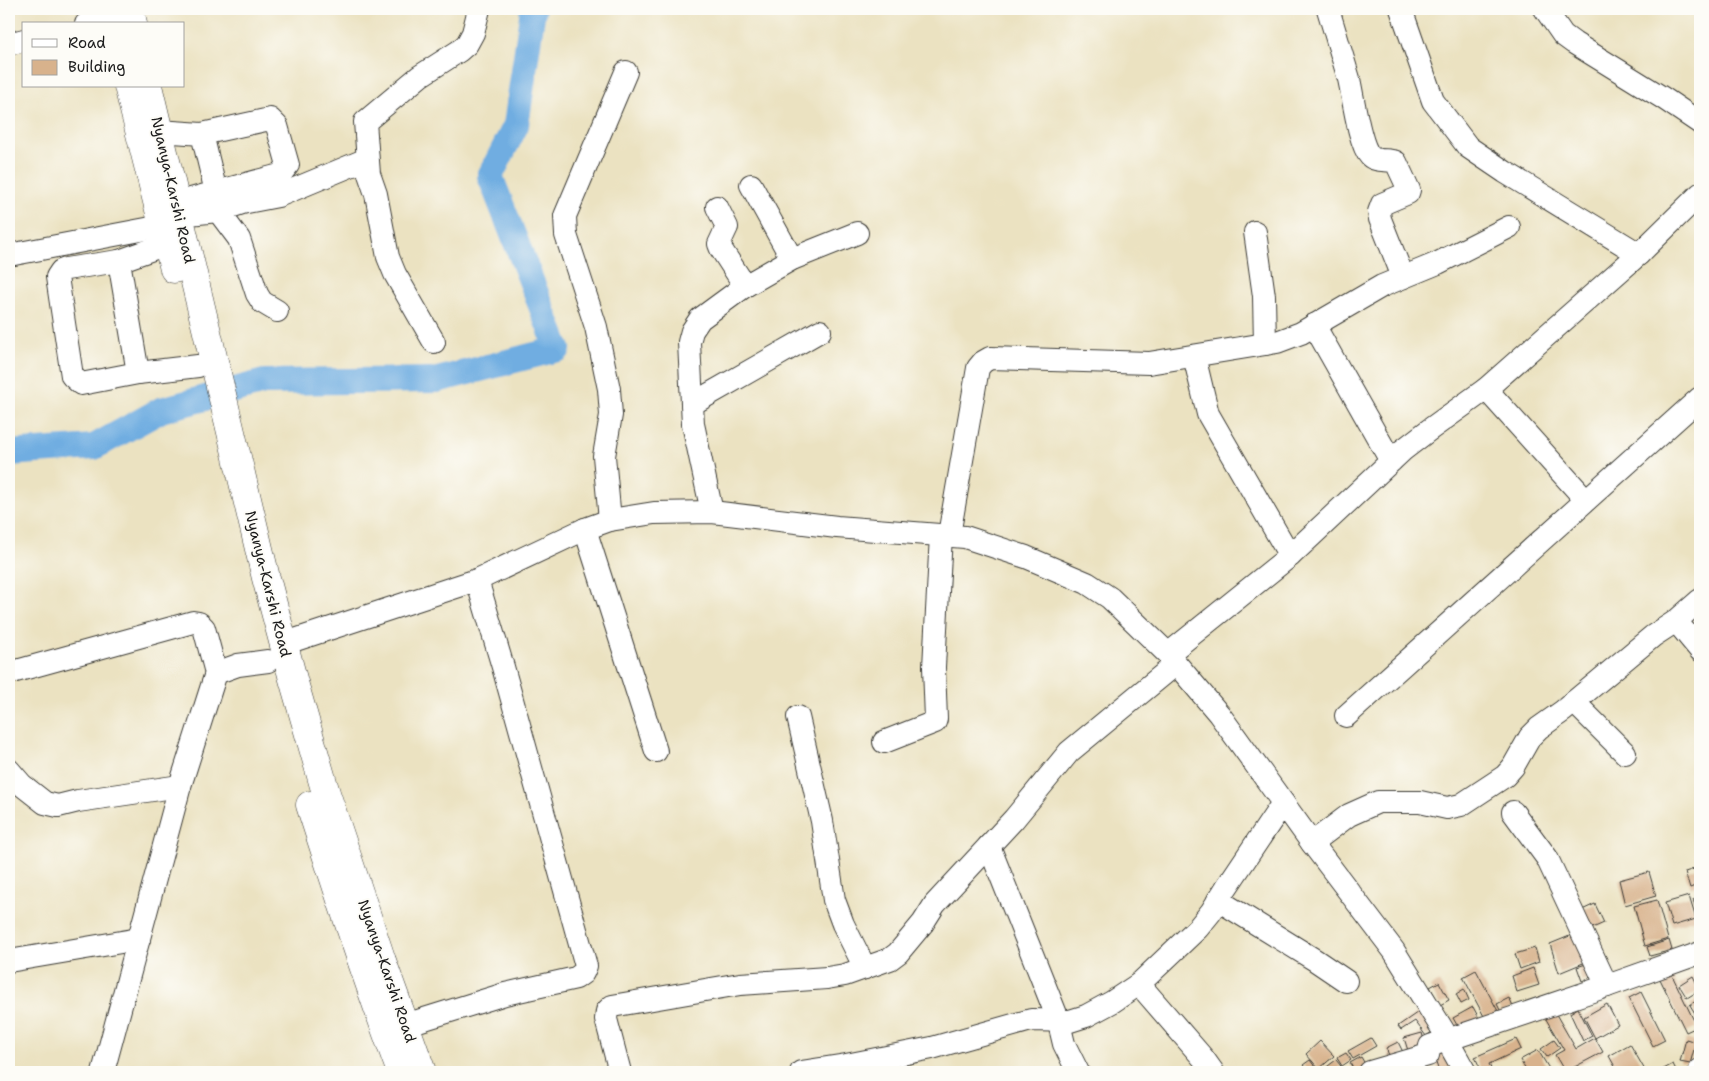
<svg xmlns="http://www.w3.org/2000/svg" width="1709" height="1081" font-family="'Shantell Sans',sans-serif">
<rect width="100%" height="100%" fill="#fdfcf7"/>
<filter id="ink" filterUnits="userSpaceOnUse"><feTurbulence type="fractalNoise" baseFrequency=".02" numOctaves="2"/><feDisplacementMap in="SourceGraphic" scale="10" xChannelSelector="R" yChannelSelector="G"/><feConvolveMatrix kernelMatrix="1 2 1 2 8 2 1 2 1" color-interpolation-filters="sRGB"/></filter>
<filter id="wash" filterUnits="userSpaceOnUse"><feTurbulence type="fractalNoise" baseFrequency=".0096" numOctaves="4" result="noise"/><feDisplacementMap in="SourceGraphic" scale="20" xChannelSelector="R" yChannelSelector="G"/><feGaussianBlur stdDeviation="1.12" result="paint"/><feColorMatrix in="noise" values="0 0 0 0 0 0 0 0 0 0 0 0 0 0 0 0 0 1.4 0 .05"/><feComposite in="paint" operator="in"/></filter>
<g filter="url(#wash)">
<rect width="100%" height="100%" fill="#ebe2c1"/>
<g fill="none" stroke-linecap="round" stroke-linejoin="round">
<!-- river -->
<path stroke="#6fade1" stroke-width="26" d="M9 453 94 447 161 410 264 382 437 380 558 349 490 176 516 125 533 9"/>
</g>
<g id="blocks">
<!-- building -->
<g fill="#d8b28c">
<path d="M1700 867V884L1690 888 1685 872Z"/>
<path d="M1649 872 1656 896 1625 905 1619 880Z"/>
<path d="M1689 896 1696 919 1672 926 1665 903Z"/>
<path d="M1700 897V918L1693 900Z"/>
<path d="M1657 900 1668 939 1645 946 1634 906Z"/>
<path d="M1595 904 1604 923 1588 930 1580 911Z"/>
<path d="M1577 933 1588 961 1559 973 1550 944Z"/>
<path d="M1669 940 1672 950 1650 956 1647 947Z"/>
<path d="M1535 948 1539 962 1520 969 1515 954Z"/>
<path d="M1589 963 1593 976 1582 981 1577 967Z"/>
<path d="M1533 968 1539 985 1517 992 1512 976Z"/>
<path d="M1476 970 1499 1013 1486 1020 1463 977Z"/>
<path d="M1670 971 1697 1027 1686 1032 1659 977Z"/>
<path d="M1693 976 1700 990 1687 998 1679 985Z"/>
<path d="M1439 982 1449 1000 1440 1005 1430 987Z"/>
<path d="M1464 989 1469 1000 1461 1004 1456 994Z"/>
<path d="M1641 992 1665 1040 1653 1046 1629 998Z"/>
<path d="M1509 998 1513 1007 1501 1012 1497 1004Z"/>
<path d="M1700 998V1013L1696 1015 1690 1005Z"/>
<path d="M1607 1004 1618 1025 1595 1038 1584 1017Z"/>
<path d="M1473 1007 1480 1020 1461 1032 1453 1018Z"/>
<path d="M1424 1008 1438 1028 1426 1036 1415 1021 1401 1030 1398 1026Z"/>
<path d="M1578 1008 1592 1036 1583 1041 1570 1013Z"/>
<path d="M1553 1009 1576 1049 1595 1038 1603 1052 1565 1072 1555 1055 1564 1050 1543 1014Z"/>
<path d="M1422 1033 1427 1051 1410 1057 1404 1038Z"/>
<path d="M1371 1038 1376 1046 1353 1059 1348 1051Z"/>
<path d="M1516 1039 1521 1049 1489 1064 1492 1071 1482 1072 1475 1057Z"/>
<path d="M1686 1039 1696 1042 1690 1064 1680 1062Z"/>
<path d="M1554 1040 1560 1048 1547 1057 1541 1049Z"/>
<path d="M1320 1041 1334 1056 1319 1069 1306 1054Z"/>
<path d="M1398 1042 1404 1054 1391 1060 1386 1048Z"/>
<path d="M1448 1044 1456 1066 1439 1071 1431 1050Z"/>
<path d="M1630 1044 1646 1072H1618L1609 1056Z"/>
<path d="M1538 1050 1551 1072H1527L1520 1060Z"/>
<path d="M1346 1053 1351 1060 1342 1066 1337 1058Z"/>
<path d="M1361 1057 1368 1069 1362 1072H1355L1350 1063Z"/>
<path d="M1310 1060 1319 1072H1308L1303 1065Z"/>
<path d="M1336 1060 1341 1066 1333 1072H1320Z"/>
<path d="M1673 1064 1677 1072H1658Z"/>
</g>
</g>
</g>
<g filter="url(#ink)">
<use href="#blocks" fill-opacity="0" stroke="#3b3a35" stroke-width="1"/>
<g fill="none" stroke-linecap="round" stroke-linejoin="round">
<defs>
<g id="minor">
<path d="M1328 9C1335 32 1342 55 1349 79 1353 96 1359 144 1370 156 1376 162 1388 159 1396 162L1409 190 1408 193 1382 204 1379 212 1380 219 1403 277"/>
<path d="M1401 9 1433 101 1468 147 1505 172 1639 254"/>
<path d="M1545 9 1563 35 1574 43 1663 98 1700 123"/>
<path d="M86 24 112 17"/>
<path d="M9 44 24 40"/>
<path d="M159 131 202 134 216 192 176 203"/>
<path d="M202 134 270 119 277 126 288 165 280 175 216 192"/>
<path d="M751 185 792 259"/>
<path d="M717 207 727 227 719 244 721 249 745 286"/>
<path d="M218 211 239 239 257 294 262 302 277 311"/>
<path d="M179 215 218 211 242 203 278 196 367 159"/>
<path d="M1255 232 1264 296 1265 344"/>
<path d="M167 244 119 261 138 373 198 366"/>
<path d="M9 255 162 226"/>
<path d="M119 261 66 269 61 271 57 277 72 376 81 384 138 373"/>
<path d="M1314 325 1391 461"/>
<path d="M434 342 395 274 388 257 376 194 369 174 365 122 420 76 459 51 467 44 473 33 479 9"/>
<path d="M1194 356 1208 414 1290 556"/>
<path d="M1486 389 1586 500"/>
<path d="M692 404 820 331"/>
<path d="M712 512 693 424 689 342 692 331 700 319 745 286 792 259 857 233"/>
<path d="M610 520 604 456 611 415 609 389 596 327 566 235 565 216 626 72"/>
<path d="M585 529 656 751"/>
<path d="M949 535 978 368 983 362 990 358 1149 363 1277 342 1301 333 1382 286 1438 263 1509 227"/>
<path d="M1676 621 1700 650"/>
<path d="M283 644 477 580 585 529 610 520 654 513 712 512 837 527 965 537 1026 557 1087 583 1110 598 1168 654 1219 714 1312 843 1394 951 1443 1030 1447 1040 1465 1072"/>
<path d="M1168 654 1290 556 1403 450 1429 430 1486 389 1639 254 1700 194"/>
<path d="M9 673 193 622 199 623 204 628 216 673"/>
<path d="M1574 702 1625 753"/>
<path d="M1346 716 1700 398"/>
<path d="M798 717 822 821 834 900 843 924 865 968"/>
<path d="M884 742 935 722 936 719 934 667 941 535"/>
<path d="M9 770 22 785 45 803 58 806 78 801 180 786"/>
<path d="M1513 812 1547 858 1607 986"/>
<path d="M1312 843 1349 815 1378 802H1420L1447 808 1461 805 1505 776 1513 767 1530 737 1539 728 1563 711 1653 636 1676 621 1700 600"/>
<path d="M989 846 1058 1019 1064 1044 1078 1072"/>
<path d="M1218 900 1315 960 1346 981"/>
<path d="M9 961 139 939"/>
<path d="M1139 984 1203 1058 1213 1072"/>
<path d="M405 1025 505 994 576 978 583 973 586 966 503 667 477 580"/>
<path d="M103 1072 180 786 216 673 238 665 268 661"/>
<path d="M620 1072 606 1019 607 1011 612 1006 740 984 827 978 845 975 890 959 898 953 923 923 935 904 1014 819 1069 752 1176 664"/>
<path d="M801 1072 846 1065 932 1048 1031 1020 1070 1021 1086 1016 1112 1002 1139 984 1198 928 1211 912 1226 888 1283 803"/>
<path d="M1370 1072 1428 1055 1430 1046 1447 1040 1607 986 1700 953"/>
<path d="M1700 1072V1070"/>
</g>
<g id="major">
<path d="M130 9 133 24"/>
<path d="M128 86 174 269"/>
<path d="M148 86 266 578 293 679 326 793 382 961 422 1072"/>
<path d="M310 805C339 895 368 984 401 1072"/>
</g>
</defs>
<!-- minor casing -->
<use href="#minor" stroke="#3b3a35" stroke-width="24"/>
<!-- major casing -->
<use href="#major" stroke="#3b3a35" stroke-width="29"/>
<!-- minor -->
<use href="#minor" stroke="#fff" stroke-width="22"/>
<!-- major -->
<use href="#major" stroke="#fff" stroke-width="28"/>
</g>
</g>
<g text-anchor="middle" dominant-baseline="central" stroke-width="4" stroke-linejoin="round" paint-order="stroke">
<!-- street labels -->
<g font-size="15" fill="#1c1c1c" stroke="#fdfcf7">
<text transform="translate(173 190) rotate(77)">Nyanya-Karshi Road</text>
<text transform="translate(268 584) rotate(76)">Nyanya-Karshi Road</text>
<text transform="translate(387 971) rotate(71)">Nyanya-Karshi Road</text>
</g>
</g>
<!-- margin -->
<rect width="1709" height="1081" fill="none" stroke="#fdfcf7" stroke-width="30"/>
<!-- legend -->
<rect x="22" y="22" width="162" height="65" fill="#fdfcf7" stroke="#a3a29f"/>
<rect x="32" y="39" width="25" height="8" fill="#ffffff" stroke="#a3a29f"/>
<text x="68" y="48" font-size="15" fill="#1c1c1c">Road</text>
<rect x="32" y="60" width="25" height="15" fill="#d8b28c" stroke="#a3a29f"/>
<text x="68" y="72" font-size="15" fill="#1c1c1c">Building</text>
</svg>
